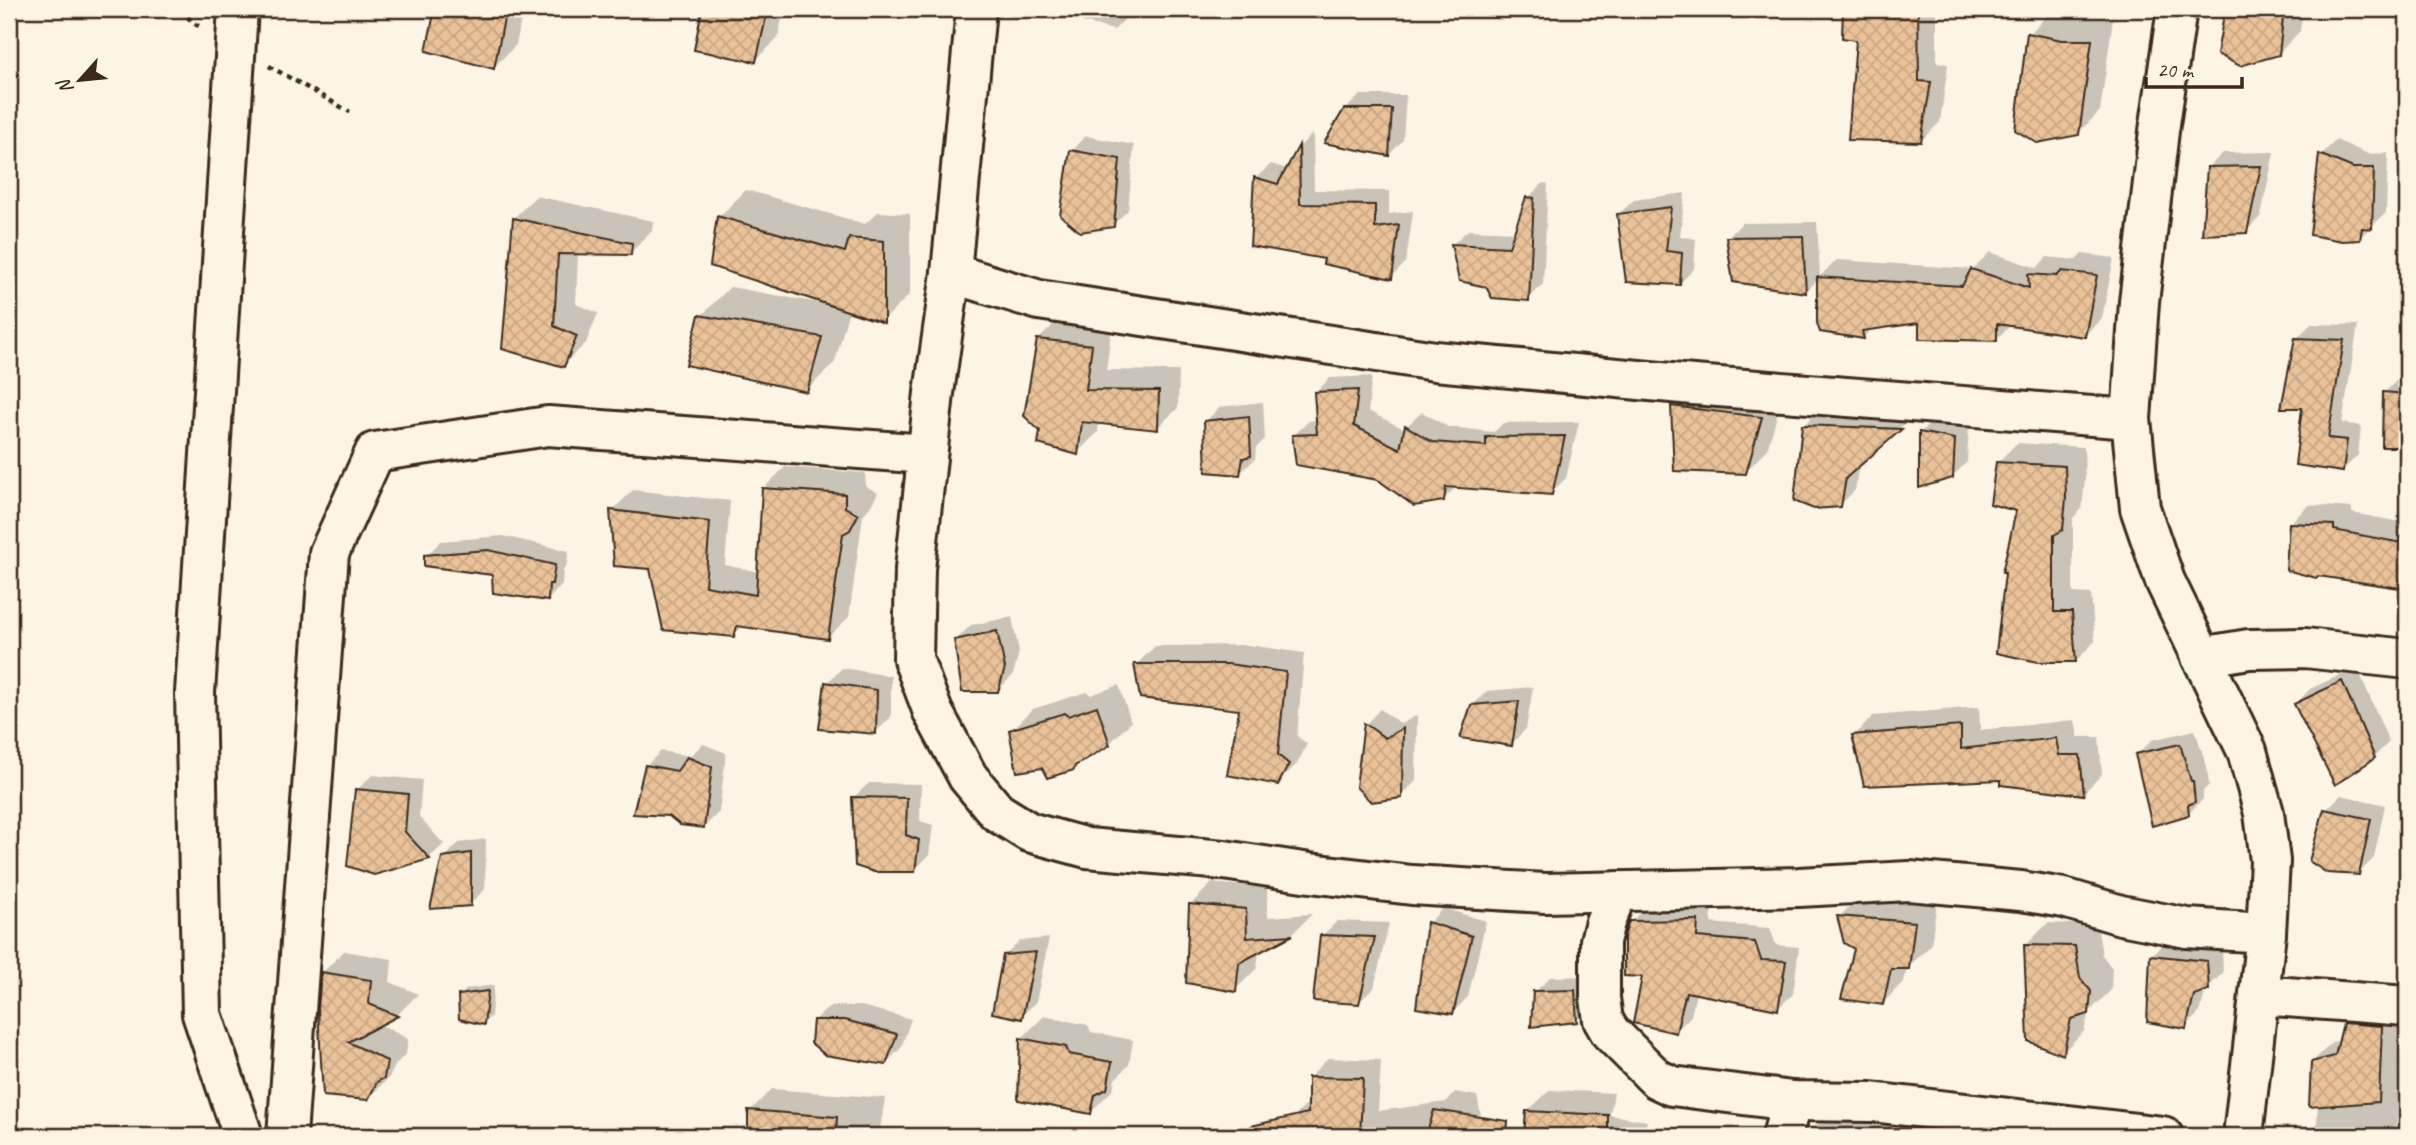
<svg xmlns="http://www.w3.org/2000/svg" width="2416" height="1145" font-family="Caveat,sans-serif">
<defs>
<pattern id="building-cross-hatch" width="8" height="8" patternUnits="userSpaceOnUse" patternTransform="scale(1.75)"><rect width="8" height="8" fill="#eac29a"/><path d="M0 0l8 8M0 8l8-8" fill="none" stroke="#caa784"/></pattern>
</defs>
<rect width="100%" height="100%" fill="#fcf5e5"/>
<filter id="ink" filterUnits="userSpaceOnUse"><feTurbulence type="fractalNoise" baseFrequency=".0143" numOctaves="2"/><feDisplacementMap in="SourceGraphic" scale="14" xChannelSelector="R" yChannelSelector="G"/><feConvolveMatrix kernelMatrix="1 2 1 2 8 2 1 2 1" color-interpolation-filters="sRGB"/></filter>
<g filter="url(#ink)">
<!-- shadow -->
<g fill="#0003">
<path d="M436 9H523L516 45 494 67 428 50Z"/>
<path d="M704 9H784L778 38 756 60 696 49Z"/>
<path d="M1077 9H1135L1114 30 1075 20Z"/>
<path d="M1845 9H1937V63L1948 64 1940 122 1921 141 1858 39 1844 36Z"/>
<path d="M2226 9H2303L2300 31 2278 54 2219 53Z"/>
<path d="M2051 12 2085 19H2113L2100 111 2078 133 2029 34Z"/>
<path d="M2407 84V98H2401V90Z"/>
<path d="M1360 95H1406L1403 140 1389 155 1345 110Z"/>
<path d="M1313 133 1314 190 1389 191V214L1413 211 1406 262 1392 277 1256 178 1271 164 1288 169 1300 146Z"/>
<path d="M1086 136 1134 145 1128 210 1113 225 1072 151Z"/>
<path d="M2336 140 2368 154 2388 153 2386 213 2359 238 2312 234 2321 155Z"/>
<path d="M2274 152 2261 216 2246 231 2208 168 2223 153Z"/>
<path d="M1543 183 1548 184 1543 284 1528 299 1453 244 1468 230 1516 232 1528 198Z"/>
<path d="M746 190 865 224 878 212 910 214V294L883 321 849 310 835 362 807 390 701 316 730 287 825 304 826 302 719 217Z"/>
<path d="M1685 193 1680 236 1696 239 1694 269 1679 284 1619 214 1634 200Z"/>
<path d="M536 196 653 221 652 231 630 253H578L576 304 598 313 586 343 563 365 514 218Z"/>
<path d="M1817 222 1820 276 1837 260 1973 269 1990 252 2037 268 2047 257 2076 260 2082 254 2114 258 2102 318 2085 335 2011 324 1996 340 1921 321 1873 328 1864 337 1821 331 1819 278 1806 292 1727 238 1742 223Z"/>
<path d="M1059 319 1112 325 1106 370 1179 371 1178 408 1157 428 1099 422 1098 432 1077 453 1038 340Z"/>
<path d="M2311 324 2358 325 2342 423 2361 426 2358 455 2343 470 2304 406 2296 339Z"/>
<path d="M2404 373H2407V446L2384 445 2385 392Z"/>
<path d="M1372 376 1368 411 1406 430 1407 426 1422 412 1448 427 1494 432 1503 423 1579 422 1566 478 1551 493 1457 486 1443 500 1379 478 1294 435 1309 421 1317 420 1315 393 1330 378Z"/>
<path d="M1695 385 1783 395 1767 450 1745 472 1673 407Z"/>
<path d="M1263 402 1265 439 1256 448 1255 459 1240 473 1205 422 1220 407Z"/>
<path d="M1818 411 1914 415 1859 464 1855 490 1840 505 1803 426Z"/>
<path d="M1936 418 1969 425 1967 462 1952 477 1921 486V432Z"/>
<path d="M2017 443 2084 447 2085 478 2082 509 2073 518V593L2091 594 2095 641 2076 661 2038 660 2018 510 1997 463Z"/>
<path d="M785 467 865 473 866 486 878 493 870 507 863 515 849 617 828 637 744 625 733 635 651 567 612 511 633 490 730 501 725 565 759 572 764 488Z"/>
<path d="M2309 505 2352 508V513L2407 523V588L2318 574 2290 523Z"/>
<path d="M503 536 569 551 566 567 563 570 562 585 548 599 493 574 426 556 441 541Z"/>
<path d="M1012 617 1019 652 1013 675 998 690 956 640 971 625Z"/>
<path d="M1248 645 1304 653 1297 736 1307 744 1297 764 1277 783 1241 709 1136 665 1155 646Z"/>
<path d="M2357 667 2389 742 2374 757 2296 704 2310 689Z"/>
<path d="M842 668 891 676V717L876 732 827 683Z"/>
<path d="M1119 685 1131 722 1109 744 1083 759 1073 768 1043 766 1011 731 1033 709 1087 692 1091 695Z"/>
<path d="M1533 687 1526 729 1511 744 1472 706 1487 691Z"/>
<path d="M1979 707 1980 730 2075 720 2078 737H2099L2102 774 2083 794 2003 779 1854 736 1873 716Z"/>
<path d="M1380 709 1401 724 1417 715 1416 781 1401 796 1357 786 1366 724Z"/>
<path d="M2195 730 2207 767 2209 785 2203 791V799L2188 814 2137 755 2152 740Z"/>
<path d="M703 744 726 753 719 812 704 827 646 766 661 751 690 756Z"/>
<path d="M372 775 422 780 419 817 444 844 429 858 374 874 357 790Z"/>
<path d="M869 783 921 784 920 821 933 825 929 855 915 870 854 797Z"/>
<path d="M2341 795 2385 805 2374 858 2359 873 2326 810Z"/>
<path d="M486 839 485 889 470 904 444 858 459 843Z"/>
<path d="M1212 883 1267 888 1268 917 1312 914 1292 934 1259 951 1257 968 1235 990 1190 905Z"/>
<path d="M1861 895 1937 901 1931 945 1908 967 1904 981 1882 1004 1839 917Z"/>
<path d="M1712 906 1711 923 1770 928 1776 945 1799 947 1793 994 1778 1008 1696 993 1691 1016 1676 1031 1644 975 1631 922 1646 907Z"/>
<path d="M1443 908 1486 921 1468 997 1453 1012 1429 923Z"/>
<path d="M1337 921 1389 923 1374 988 1359 1002 1322 936Z"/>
<path d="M2048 923 2097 925 2102 955 2112 968 2111 990 2089 1012 2084 1031 2062 1053 2026 945Z"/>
<path d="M1049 938 1036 1002 1021 1017 1005 956 1020 941Z"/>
<path d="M2166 941 2222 947 2223 973 2206 989 2200 1012 2185 1027 2152 955Z"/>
<path d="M344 951 392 959 390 982 418 994 397 1015 379 1024 408 1039 406 1054 396 1064 390 1076 368 1099 322 973Z"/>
<path d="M1589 976 1591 1005 1577 1020 1535 992 1550 977Z"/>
<path d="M494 985 491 1016 484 1023 460 996 467 989Z"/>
<path d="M2365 1004 2402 1007 2396 1136H2316L2318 1104 2312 1062 2333 1042 2341 1040 2345 1024Z"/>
<path d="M830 1006H861L911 1019 901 1048 886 1063 815 1020Z"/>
<path d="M1044 1016 1088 1025 1091 1032 1133 1040 1129 1065 1115 1079 1113 1090 1090 1112 1022 1038Z"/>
<path d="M1328 1058 1381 1060 1378 1111 1446 1102 1455 1092 1477 1096 1481 1116 1492 1117 1488 1136H1293L1294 1117 1310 1101V1077Z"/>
<path d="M772 1089 885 1098 879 1136H750V1111Z"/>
<path d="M1550 1090 1614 1093 1610 1115 1647 1121 1644 1136H1526L1527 1112Z"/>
<path d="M1822 1120 1899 1125 1896 1136H1806Z"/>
</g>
<!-- building -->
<g fill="url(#building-cross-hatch)" stroke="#3b2a1e" stroke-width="2">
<path d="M435 9H506L494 69 426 51Z"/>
<path d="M702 9H768L756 62 694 50Z"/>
<path d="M1843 9H1918L1919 81 1931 82 1921 142 1848 140 1856 40 1842 38Z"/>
<path d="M2225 9H2284L2279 55 2240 66 2217 54Z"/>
<path d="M2027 33 2062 40H2092L2079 135 2037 143 2015 130Z"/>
<path d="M1344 109H1392L1389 156 1324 143Z"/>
<path d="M1299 145 1300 204 1375 205V228L1399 225 1392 279 1323 264 1324 259 1250 246 1254 177 1278 184Z"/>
<path d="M1070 150 1120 159 1114 227 1080 232 1060 215Z"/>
<path d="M2319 154 2353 168H2374L2372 229 2362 228 2360 240 2342 241 2310 235Z"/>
<path d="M2261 166 2247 233 2202 235 2207 167Z"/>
<path d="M1526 197 1534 198 1529 301 1492 298 1486 287 1459 281 1451 244 1509 247Z"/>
<path d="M1671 207 1666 251 1682 253 1680 285 1626 282 1617 214Z"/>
<path d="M717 216 845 252 849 238 884 241V323L710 266Z"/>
<path d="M513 218 632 243 631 255 558 254 554 326 577 336 564 367 502 349Z"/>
<path d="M1803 236 1806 293 1733 282 1726 237Z"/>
<path d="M1971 269 2029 288 2028 274 2057 276 2062 271 2097 275 2085 337 1997 324V341L1919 339V323L1862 331 1864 339 1820 332 1817 323V277L1962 286Z"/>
<path d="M699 315 822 337 807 392 686 365Z"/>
<path d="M2295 338 2344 340 2328 438 2347 440 2343 472 2295 465 2302 408H2281Z"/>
<path d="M1037 339 1092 345 1086 390 1159 391 1158 430 1082 422 1078 455 1038 444 1040 431 1024 416Z"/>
<path d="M1358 390 1354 426 1400 449 1405 425 1432 442 1486 446V437L1565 436 1552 495 1446 487 1444 501 1414 506 1378 480 1296 465 1292 435 1317 434 1314 392Z"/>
<path d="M2383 392 2407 394V447H2382Z"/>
<path d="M1671 406 1762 417 1746 474 1674 471Z"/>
<path d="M1249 416 1251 456 1243 458 1240 475 1206 472 1204 421Z"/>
<path d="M1802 425 1902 429 1846 478 1841 507 1814 509 1794 501Z"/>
<path d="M1919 432 1955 439 1953 478 1919 488Z"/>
<path d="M1996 462 2065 466 2066 498 2063 530 2054 535V612H2072L2076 662H2038L1996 653 2005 573H2002L2016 511 1990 504Z"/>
<path d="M762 488 845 494V507L858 515 850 530 843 534 828 639 737 626 734 637 663 630 650 569 614 566 610 510 710 522 705 586 756 595Z"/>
<path d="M2289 523 2334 525V530L2407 544V589L2318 576 2316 578 2286 570Z"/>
<path d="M488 550 555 565 552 584H549L548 601 493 593 492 575 424 566V555Z"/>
<path d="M997 631 1005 668 998 692H962L954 640Z"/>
<path d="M1134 664H1228L1286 672 1278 755 1289 764 1278 785 1227 775 1239 710 1140 698Z"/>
<path d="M2342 681 2375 758 2335 785 2294 704Z"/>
<path d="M825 682 877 690 876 734 819 729Z"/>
<path d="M1519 701 1512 746 1460 738 1471 705Z"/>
<path d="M1097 706 1110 745 1075 766 1074 770 1047 778 1042 768 1017 772 1009 730 1064 713 1068 716Z"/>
<path d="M1364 723 1385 738 1403 728 1402 798 1371 802 1356 787Z"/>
<path d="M1961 726V749L2056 738 2059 755H2080L2084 795 2001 785V780L1864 786 1852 735Z"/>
<path d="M2180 744 2191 781H2193L2195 802 2188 805 2189 815 2152 826 2135 754Z"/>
<path d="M687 757 712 767 704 828 680 825 669 816 633 814 645 765 677 771Z"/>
<path d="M355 789 408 794 405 832 430 859 374 875 347 866Z"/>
<path d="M852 797 907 798 906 835 919 840 915 872H874L855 866Z"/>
<path d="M2324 809 2371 819 2359 875 2327 873 2309 861Z"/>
<path d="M471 853V906L430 909 442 857Z"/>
<path d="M1189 904 1246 909 1247 938 1293 935 1239 963 1236 992 1186 983Z"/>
<path d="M1837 916 1915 922 1909 969H1891L1883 1005 1841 999 1854 949 1844 943Z"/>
<path d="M1698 920 1697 937 1755 942 1761 960 1786 961 1778 1010 1686 992 1676 1033 1633 1023 1642 977 1624 976V937L1629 921Z"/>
<path d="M1427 922 1472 936 1453 1014 1416 1008Z"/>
<path d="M1320 935 1375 937 1359 1004 1313 1001Z"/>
<path d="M2024 945 2075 946 2080 978 2091 991 2089 1014 2071 1019 2063 1055 2028 1041Z"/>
<path d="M1036 952 1022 1019 992 1013 1003 955Z"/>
<path d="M2150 955 2207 961 2209 990 2194 995 2186 1029 2147 1022Z"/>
<path d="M321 972 371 980 369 1004 398 1016 348 1042 387 1061 384 1078 377 1082 368 1100 323 1096 318 1009Z"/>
<path d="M1575 990 1577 1022 1531 1027 1533 991Z"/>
<path d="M488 991 484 1025 459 1019 458 995Z"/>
<path d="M813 1020H845L897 1034 886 1065 825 1055 811 1043Z"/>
<path d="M2343 1023 2382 1026 2379 1102 2309 1107 2311 1062 2335 1056Z"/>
<path d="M1020 1038 1066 1047 1069 1054 1112 1062 1107 1089 1095 1095 1091 1114 1018 1100Z"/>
<path d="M1308 1077 1363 1078 1360 1136H1252L1251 1126 1308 1113Z"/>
<path d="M748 1110 837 1117 836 1136H748Z"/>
<path d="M1434 1110 1508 1121 1507 1136H1426Z"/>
<path d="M1526 1111 1608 1115V1136H1524Z"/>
</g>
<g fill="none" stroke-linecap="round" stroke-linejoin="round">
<defs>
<g id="minor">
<path d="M238 9 195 693 202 1014 243 1136"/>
<path d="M976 9 951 273 934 393 915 569 913 659 933 712 968 777 997 812 1029 832 1087 848 1224 860 1310 873 1412 885 1545 893 1799 887 1909 881 2021 891 2064 898 2121 915 2187 928 2266 933"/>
<path d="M2177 9 2159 131 2139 302 2131 419 2140 508 2165 581 2247 751 2264 813 2270 861 2266 933 2243 1136"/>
<path d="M951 273 1039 300 1435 361 1693 385 2131 419"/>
<path d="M2201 657 2249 649 2305 648 2407 659"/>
<path d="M1618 891 1605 922 1600 941V998L1603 1020 1610 1032 1657 1079 1672 1086 1792 1101 1871 1102 2163 1136"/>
<path d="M2259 995 2407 1006"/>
<path d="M287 1136 329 553 375 452 548 426 927 454"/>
<path d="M1782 1136 1792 1101"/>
</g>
</defs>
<!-- minor casing -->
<use href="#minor" stroke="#3b2a1e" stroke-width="44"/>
<!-- path -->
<g stroke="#3b2a1e" stroke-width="4.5" stroke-dasharray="5 5" stroke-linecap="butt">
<path d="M181 9 193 23 203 28"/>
<path d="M269 66 350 112"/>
</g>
<!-- minor -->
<use href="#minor" stroke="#fcf5e5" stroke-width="38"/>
</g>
</g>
<!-- margin -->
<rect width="2416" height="1145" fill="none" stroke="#fcf5e5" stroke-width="35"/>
<rect x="18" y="18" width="2381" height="1110" fill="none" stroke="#3b2a1e" stroke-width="2.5" filter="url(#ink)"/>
<!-- north arrow -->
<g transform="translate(80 80) rotate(243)" stroke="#fcf5e5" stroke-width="5" paint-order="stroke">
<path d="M0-5L12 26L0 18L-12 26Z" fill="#3b2a1e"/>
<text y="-10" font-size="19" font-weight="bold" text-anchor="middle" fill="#3b2a1e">N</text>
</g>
<!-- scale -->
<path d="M2146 77v10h96v-10" fill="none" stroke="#3b2a1e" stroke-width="3.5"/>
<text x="2157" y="77" font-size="21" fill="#3b2a1e" stroke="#fcf5e5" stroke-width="5" paint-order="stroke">20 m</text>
</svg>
